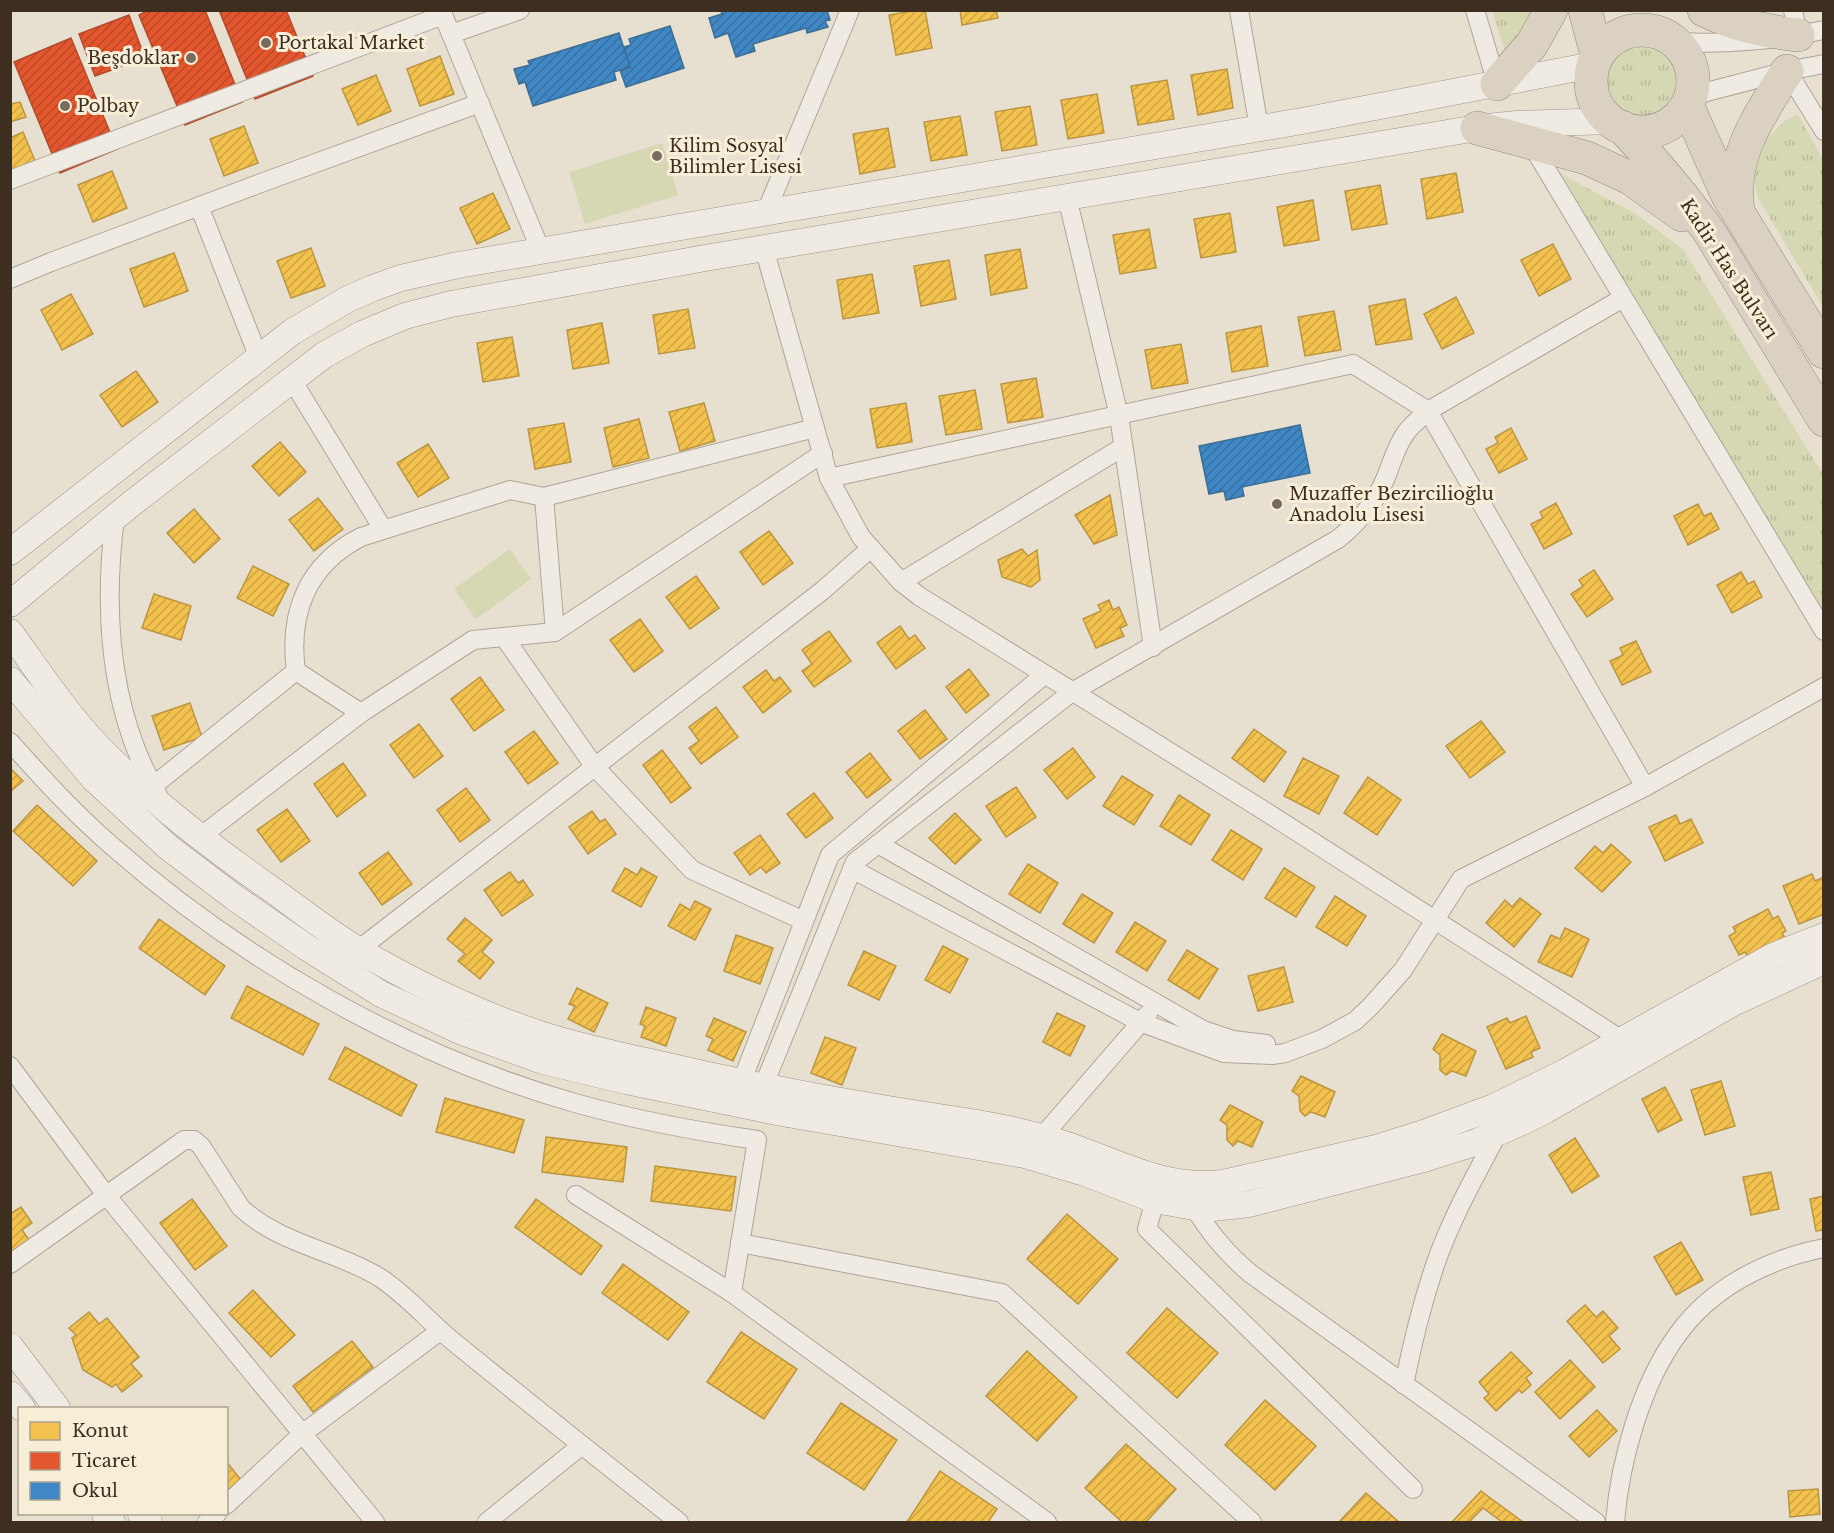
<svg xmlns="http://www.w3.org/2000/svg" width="1834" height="1533" font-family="'Libre Baskerville',serif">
<defs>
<pattern id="grass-tufts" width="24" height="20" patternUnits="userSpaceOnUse" patternTransform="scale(1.5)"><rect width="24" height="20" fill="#d6d7b3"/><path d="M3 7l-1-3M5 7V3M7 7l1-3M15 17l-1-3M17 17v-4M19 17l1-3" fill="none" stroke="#b9b99a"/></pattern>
<pattern id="homes-hatch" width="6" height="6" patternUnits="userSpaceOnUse" patternTransform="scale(1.5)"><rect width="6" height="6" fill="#f2c14e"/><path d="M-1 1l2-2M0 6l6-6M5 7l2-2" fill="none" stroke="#d0a644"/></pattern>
<pattern id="shops-hatch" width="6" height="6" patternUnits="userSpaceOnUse" patternTransform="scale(1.5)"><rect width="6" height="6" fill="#e4572e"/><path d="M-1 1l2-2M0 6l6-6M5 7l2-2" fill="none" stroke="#ba4827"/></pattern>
<pattern id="schools-hatch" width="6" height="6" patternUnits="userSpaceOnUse" patternTransform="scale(1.5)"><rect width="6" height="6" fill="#3f88c5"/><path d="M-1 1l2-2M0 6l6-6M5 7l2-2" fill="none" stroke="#3670a0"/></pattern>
</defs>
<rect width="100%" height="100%" fill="#e7e0d1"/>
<!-- grass -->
<g fill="url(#grass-tufts)">
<path d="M1492 11H1540L1508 60Z"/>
<circle cx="1642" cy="81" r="38"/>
<path d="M1798 114 1823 160V307L1758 198 1753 175 1766 140 1783 122Z"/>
<path d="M1561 174 1636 214 1683 249 1823 474V616Z"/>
</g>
<!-- pitch -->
<g fill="#d6d7b3">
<path d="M662 143 678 195 585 224 569 172Z"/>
<path d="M510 549 531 579 476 619 454 589Z"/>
</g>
<!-- homes -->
<g fill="url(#homes-hatch)" stroke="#bc9540" stroke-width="1.5">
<path d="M918 10H925L932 48 896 55 889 15Z"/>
<path d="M960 10H996L998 18 962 25Z"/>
<path d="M440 56 454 94 420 106 407 69Z"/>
<path d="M1227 69 1233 108 1198 115 1191 75Z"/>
<path d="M376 75 391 111 358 125 342 89Z"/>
<path d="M1167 80 1174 119 1138 125 1131 86Z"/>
<path d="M1097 94 1104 133 1068 139 1061 100Z"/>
<path d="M20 102 26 117 10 122V104Z"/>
<path d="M1030 106 1037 145 1002 151 995 112Z"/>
<path d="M960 116 967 155 931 161 924 122Z"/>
<path d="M244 126 258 163 224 176 210 139Z"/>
<path d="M888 128 895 167 860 174 853 134Z"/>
<path d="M23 132 36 163 10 173V138Z"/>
<path d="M112 171 127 208 93 222 78 185Z"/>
<path d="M1456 173 1463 212 1427 219 1421 179Z"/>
<path d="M1380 185 1387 224 1352 230 1345 191Z"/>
<path d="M493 193 510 229 477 244 460 208Z"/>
<path d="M1313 200 1319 240 1284 246 1277 207Z"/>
<path d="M1230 213 1236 252 1201 258 1194 219Z"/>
<path d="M1149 229 1156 268 1120 274 1113 235Z"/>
<path d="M1553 244 1571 279 1539 296 1521 260Z"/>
<path d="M311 248 325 286 291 298 277 261Z"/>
<path d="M1020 249 1027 288 991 295 985 255Z"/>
<path d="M174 253 188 291 144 307 130 269Z"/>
<path d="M949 260 956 299 921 306 914 266Z"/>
<path d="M872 274 879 313 843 319 837 280Z"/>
<path d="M71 294 93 334 62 350 41 310Z"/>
<path d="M1456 297 1474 333 1442 349 1424 314Z"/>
<path d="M1405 299 1412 339 1376 345 1369 306Z"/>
<path d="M688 309 695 348 659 354 653 315Z"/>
<path d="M1334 311 1341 350 1305 356 1298 317Z"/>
<path d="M602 323 609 363 573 369 567 330Z"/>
<path d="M1261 326 1268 366 1232 372 1226 333Z"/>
<path d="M512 337 519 376 483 382 477 343Z"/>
<path d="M1181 344 1188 383 1152 389 1145 350Z"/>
<path d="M136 371 158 402 122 427 100 395Z"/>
<path d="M1036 378 1043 417 1008 423 1001 384Z"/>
<path d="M975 390 982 429 946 435 939 396Z"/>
<path d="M704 403 715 441 680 451 669 412Z"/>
<path d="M906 403 912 442 877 448 870 409Z"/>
<path d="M639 419 649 458 613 467 604 428Z"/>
<path d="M564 423 571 462 535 469 528 429Z"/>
<path d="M1511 428 1527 459 1499 473 1486 449 1498 443 1495 437Z"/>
<path d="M280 442 306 472 279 496 252 466Z"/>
<path d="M428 444 449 478 418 497 397 463Z"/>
<path d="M1110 495 1117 535 1094 544 1075 515Z"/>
<path d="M318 498 343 529 314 551 289 520Z"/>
<path d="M1556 503 1572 534 1544 549 1531 524 1543 518 1540 512Z"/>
<path d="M1698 504 1704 516 1711 513 1719 529 1688 545 1674 516Z"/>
<path d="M194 509 220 539 194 563 167 533Z"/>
<path d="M769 531 793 563 763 585 740 552Z"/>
<path d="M1022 549 1028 556 1037 550 1040 580 1031 587 1002 577 998 560Z"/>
<path d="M253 566 289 584 273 616 237 598Z"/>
<path d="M1594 570 1613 599 1587 617 1571 594 1583 586 1579 580Z"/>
<path d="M1741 572 1748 584 1754 581 1762 597 1732 613 1717 585Z"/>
<path d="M696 576 719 608 690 629 666 597Z"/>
<path d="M154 594 191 606 181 640 142 628Z"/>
<path d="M1109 600 1113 610 1119 607 1127 625 1120 628 1124 636 1096 648 1083 619 1101 611 1098 605Z"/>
<path d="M640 619 663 651 634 672 610 640Z"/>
<path d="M900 626 909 639 915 635 925 648 896 669 877 643Z"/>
<path d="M829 631 851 661 814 687 802 671 812 664 802 650Z"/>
<path d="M1636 641 1651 672 1622 685 1610 661 1623 655 1620 648Z"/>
<path d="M969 669 989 695 966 713 946 687Z"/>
<path d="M766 670 774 681 780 677 791 691 763 713 743 687Z"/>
<path d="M480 677 504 710 474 731 451 699Z"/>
<path d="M190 703 202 737 164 750 152 716Z"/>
<path d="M716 707 738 737 701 764 689 748 699 741 689 727Z"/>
<path d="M925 710 947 739 920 759 898 731Z"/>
<path d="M1481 721 1505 752 1470 778 1446 746Z"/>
<path d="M419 724 443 756 414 778 390 745Z"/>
<path d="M1254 729 1286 752 1264 782 1232 758Z"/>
<path d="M534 731 558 763 528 784 505 752Z"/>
<path d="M1073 748 1095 777 1067 799 1044 770Z"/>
<path d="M662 750 691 788 671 803 643 765Z"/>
<path d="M870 753 891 780 867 798 846 772Z"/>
<path d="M1303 758 1339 776 1319 814 1284 796Z"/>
<path d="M343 763 366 795 337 817 314 784Z"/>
<path d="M10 768 23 781 10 792Z"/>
<path d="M1122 776 1153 795 1134 825 1103 806Z"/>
<path d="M1368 777 1401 800 1377 835 1344 813Z"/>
<path d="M1016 787 1036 817 1006 837 986 806Z"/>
<path d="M466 788 490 820 460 842 437 810Z"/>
<path d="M814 793 833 818 806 838 787 814Z"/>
<path d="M1179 795 1210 815 1191 845 1160 826Z"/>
<path d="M37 805 97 861 73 886 13 831Z"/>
<path d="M287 809 310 841 281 862 257 830Z"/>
<path d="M592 811 600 822 605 819 616 834 588 854 569 827Z"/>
<path d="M955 813 981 840 955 864 929 838Z"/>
<path d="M1676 815 1680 824 1691 819 1703 843 1665 861 1649 827Z"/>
<path d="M1231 830 1262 849 1243 880 1212 860Z"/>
<path d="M760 835 780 863 766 873 761 867 750 875 734 853Z"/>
<path d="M1611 844 1631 862 1602 892 1575 868 1595 846 1603 853Z"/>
<path d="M388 852 412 884 382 905 359 873Z"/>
<path d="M1028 864 1058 883 1040 913 1009 894Z"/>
<path d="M625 868 637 875 641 868 657 877 641 907 612 891Z"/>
<path d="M1284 868 1315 887 1296 917 1265 898Z"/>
<path d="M510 872 518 883 523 880 533 895 502 916 484 890Z"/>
<path d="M1812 874 1815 881 1822 878 1824 881V914L1799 924 1783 886Z"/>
<path d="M1082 894 1113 913 1094 943 1063 924Z"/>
<path d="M1335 896 1366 916 1347 946 1316 927Z"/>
<path d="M1520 898 1541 914 1514 947 1486 923 1505 900 1512 907Z"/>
<path d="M695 901 711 909 695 940 668 926 680 904 690 910Z"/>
<path d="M1768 909 1773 919 1778 916 1786 931 1782 933 1785 938 1748 957 1745 952 1739 955 1729 936 1736 932 1733 927Z"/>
<path d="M465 918 492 940 482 952 494 962 480 979 458 961 465 954 447 939Z"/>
<path d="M159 919 225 966 205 995 139 948Z"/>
<path d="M1135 922 1166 941 1147 971 1116 952Z"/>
<path d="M1565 928 1589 939 1572 977 1538 962 1551 935 1560 939Z"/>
<path d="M736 935 773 948 760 984 724 971Z"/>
<path d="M943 946 968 959 950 993 925 980Z"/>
<path d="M1187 950 1218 969 1199 999 1168 980Z"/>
<path d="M864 951 896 966 879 1000 848 985Z"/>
<path d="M1284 967 1293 1002 1258 1011 1248 976Z"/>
<path d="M247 986 319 1024 303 1055 231 1018Z"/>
<path d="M577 988 608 1003 594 1032 568 1019 575 1006 569 1004Z"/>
<path d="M646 1007 676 1018 666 1046 641 1037 645 1026 640 1024Z"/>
<path d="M1057 1013 1085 1026 1070 1056 1043 1042Z"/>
<path d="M1526 1016 1540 1048 1531 1052 1533 1057 1506 1069 1487 1027 1507 1018 1510 1023Z"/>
<path d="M714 1018 746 1032 733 1061 708 1050 713 1039 706 1036Z"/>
<path d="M1442 1034 1476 1051 1466 1076 1452 1071 1446 1075 1440 1070V1055L1433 1049Z"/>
<path d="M825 1037 856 1048 842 1085 811 1073Z"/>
<path d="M345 1047 417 1085 401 1116 329 1079Z"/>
<path d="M1301 1076 1335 1092 1325 1117 1311 1112 1305 1116 1300 1111 1299 1096 1292 1091Z"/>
<path d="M1721 1081 1735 1126 1705 1135 1691 1090Z"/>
<path d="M1665 1087 1682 1120 1658 1132 1642 1099Z"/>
<path d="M445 1098 524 1120 514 1153 436 1132Z"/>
<path d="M1230 1105 1263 1122 1252 1147 1238 1141 1233 1146 1227 1140V1125L1220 1120Z"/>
<path d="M546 1137 627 1147 623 1182 542 1172Z"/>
<path d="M1575 1138 1599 1176 1572 1193 1549 1155Z"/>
<path d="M655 1166 736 1177 731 1211 651 1201Z"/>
<path d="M1771 1172 1779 1209 1751 1215 1743 1177Z"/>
<path d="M1824 1196V1230L1816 1231 1810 1199Z"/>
<path d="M192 1199 227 1246 195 1270 160 1223Z"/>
<path d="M536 1199 602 1246 581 1275 515 1227Z"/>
<path d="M21 1207 32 1223 22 1230 30 1241 10 1255V1214Z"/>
<path d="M1067 1214 1118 1259 1078 1304 1027 1259Z"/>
<path d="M1681 1242 1703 1280 1676 1295 1654 1257Z"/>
<path d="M623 1264 689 1312 668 1340 602 1293Z"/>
<path d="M253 1290 295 1335 271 1357 229 1313Z"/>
<path d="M1585 1305 1596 1317 1603 1311 1618 1328 1609 1336 1620 1349 1603 1363 1567 1321Z"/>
<path d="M1167 1308 1218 1353 1177 1398 1127 1353Z"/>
<path d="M89 1312 99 1324 107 1318 139 1357 131 1364 142 1376 122 1392 116 1384 112 1387 83 1370 72 1338 76 1335 69 1328Z"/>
<path d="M741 1332 797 1369 764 1419 707 1382Z"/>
<path d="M352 1341 373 1367 313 1412 293 1386Z"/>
<path d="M1027 1351 1077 1397 1037 1441 986 1396Z"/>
<path d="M1511 1352 1532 1373 1526 1378 1531 1385 1522 1393 1519 1390 1496 1411 1484 1398 1489 1394 1479 1382Z"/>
<path d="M1570 1360 1595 1387 1560 1419 1535 1392Z"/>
<path d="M1265 1400 1316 1446 1275 1490 1225 1445Z"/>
<path d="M841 1403 897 1440 864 1490 807 1453Z"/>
<path d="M1597 1410 1617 1431 1589 1457 1569 1436Z"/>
<path d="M1126 1444 1176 1489 1146 1522H1122L1085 1488Z"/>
<path d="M226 1461 241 1480 226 1491Z"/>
<path d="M940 1471 997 1509 988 1522H907Z"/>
<path d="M1818 1489 1820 1514 1790 1517 1788 1491Z"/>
<path d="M1481 1491 1523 1522H1502L1483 1508 1469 1522H1452Z"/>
<path d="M1366 1493 1399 1522H1339Z"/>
</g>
<!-- shops -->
<g fill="url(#shops-hatch)" stroke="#b24b2a" stroke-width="1.5">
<path d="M149 10H205L242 102 185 125 139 15Z"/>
<path d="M219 10H286L313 76 255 99Z"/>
<path d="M129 15 145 58 95 76 79 34Z"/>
<path d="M71 38 117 149 60 173 14 62Z"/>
</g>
<!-- schools -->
<g fill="url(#schools-hatch)" stroke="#3e6d94" stroke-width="1.5">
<path d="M721 10H827L830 20 825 21 828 27 807 33 806 28 753 44 755 51 736 57 728 33 715 38 709 18 722 14Z"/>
<path d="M670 26 684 68 626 87 620 70 630 67 624 47 631 45 629 39Z"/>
<path d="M619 33 630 67 614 72 616 80 533 106 525 82 519 84 514 69 530 65 528 61Z"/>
<path d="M1300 425 1310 473 1242 487 1244 496 1226 500 1224 491 1209 494 1199 446Z"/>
</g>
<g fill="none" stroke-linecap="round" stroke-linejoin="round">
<defs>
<g id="street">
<path d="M441 10 541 251"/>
<path d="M1239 10 1259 128"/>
<path d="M1475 10 1497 84"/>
<path d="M1793 10 1798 35"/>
<path d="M451 34 520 10"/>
<path d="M1675 42C1728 45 1772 40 1824 30"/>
<path d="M1787 71 1824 131"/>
<path d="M1691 96 1787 71 1824 64"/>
<path d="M1531 144 1824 631"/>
<path d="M10 180 443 15"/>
<path d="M1067 197 1119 416 1153 647"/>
<path d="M199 206 259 358"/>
<path d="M766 212 850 10"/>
<path d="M764 248 829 478 861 537 901 582 919 596 1263 810 1622 1040"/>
<path d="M10 279 51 262 261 183 480 103"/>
<path d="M292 380 383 529"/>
<path d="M829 478 1353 364 1428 411 1645 787 1461 879 1403 970 1370 1007 1355 1021 1322 1039 1285 1053 1272 1055 1224 1053 1140 1022 852 869"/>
<path d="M544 497 815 428"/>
<path d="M115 517C103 612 109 711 158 795"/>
<path d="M901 582 1123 447"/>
<path d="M504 637 594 766 692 870 804 921"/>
<path d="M296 671 361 713"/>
<path d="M10 742C43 779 75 814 112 846 241 960 409 1056 575 1103 635 1120 695 1131 757 1140L732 1293"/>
<path d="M153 786 296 671C288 612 308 564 361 537L510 490 544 497 555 632"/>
<path d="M1645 787 1824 687"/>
<path d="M200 837 361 713 473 640 555 632 823 453"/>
<path d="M878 844 1203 1030 1233 1040 1266 1044"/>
<path d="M358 950 822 591 871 548"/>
<path d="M10 1066 106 1195 375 1522"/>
<path d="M741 1083 830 855 1044 675"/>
<path d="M763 1087 855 862 1072 692 1338 539C1359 522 1376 502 1386 477 1392 462 1396 447 1405 434 1411 425 1421 418 1428 411L1623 298"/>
<path d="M1041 1138 1148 1014"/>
<path d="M576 1195 732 1293 1047 1522"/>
<path d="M1155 1200 1147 1229 1413 1489"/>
<path d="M1194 1207C1210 1234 1228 1255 1251 1274L1596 1522"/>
<path d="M740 1243 1002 1293 1252 1522"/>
<path d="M10 1264 180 1143 184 1140H194L201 1146 241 1208C280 1244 334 1250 379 1277 407 1295 429 1322 455 1343 529 1403 604 1463 679 1522"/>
<path d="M1404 1385C1412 1344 1422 1304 1435 1265 1451 1219 1475 1176 1498 1133"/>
<path d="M226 1505 302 1434 440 1331"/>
<path d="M207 1522 217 1514"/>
<path d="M487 1522 582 1445"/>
<path d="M1615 1522C1620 1461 1641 1384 1678 1334 1712 1287 1768 1259 1824 1248"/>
</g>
<g id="secondary">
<path d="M10 552 292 332 346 300 373 288 401 278 458 265 1302 121 1593 65"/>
<path d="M10 604 131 504 324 355 362 334 405 316 451 304 705 258 1477 128 1517 124 1611 121"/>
<path d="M10 632C36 668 60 705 89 737 141 793 202 840 264 884 296 906 327 932 360 951 418 985 479 1014 543 1035 578 1046 614 1054 650 1062 731 1081 812 1097 894 1110 924 1115 954 1119 983 1124 1010 1129 1038 1135 1064 1144 1119 1162 1163 1190 1223 1183L1376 1148 1421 1134 1494 1107 1565 1072 1773 956 1824 936"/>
<path d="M10 680 94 779 168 847 235 898 306 947 381 994 460 1031 543 1061 626 1081 782 1113 1025 1155 1085 1173 1155 1200 1194 1207 1213 1208 1249 1204 1420 1160 1474 1143 1522 1122 1546 1110 1733 1003 1824 961"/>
<path d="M10 1346 57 1408"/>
<path d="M10 1394 22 1408"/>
<path d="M105 1514 112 1522"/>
<path d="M141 1514 149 1522"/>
</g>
<g id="highway">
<path d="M1585 10 1597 55"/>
<path d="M1704 10C1734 25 1765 31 1798 35"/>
<circle cx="1642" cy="81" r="51"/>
<path d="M1497 84 1532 44 1551 10"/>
<path d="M1687 105 1728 196 1824 352"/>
<path d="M1622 127C1654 161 1683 195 1710 233L1824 420"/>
<path d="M1477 128 1587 158 1630 178 1682 215"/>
<path d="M1738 211C1730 154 1759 117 1787 71"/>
</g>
</defs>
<!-- street casing -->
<use href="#street" stroke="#ada599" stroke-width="20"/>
<!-- secondary casing -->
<use href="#secondary" stroke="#9c958a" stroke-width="27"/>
<!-- highway casing -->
<use href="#highway" stroke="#928b80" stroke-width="34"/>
<!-- street -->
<use href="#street" stroke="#efebe3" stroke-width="18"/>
<!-- secondary -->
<use href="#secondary" stroke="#efebe3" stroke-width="26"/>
<!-- highway -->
<use href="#highway" stroke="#dad1c2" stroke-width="33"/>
</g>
<!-- markers -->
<g fill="#786c5e" stroke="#f7eed8" stroke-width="2">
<circle cx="266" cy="43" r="6"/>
<circle cx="191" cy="58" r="6"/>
<circle cx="65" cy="106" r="6"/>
<circle cx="657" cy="156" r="6"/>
<circle cx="1277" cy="504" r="6"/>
</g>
<g text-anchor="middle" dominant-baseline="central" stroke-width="6" stroke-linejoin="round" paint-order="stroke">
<!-- poi labels -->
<g font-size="18" fill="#3d2e20" stroke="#f7eed8" text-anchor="start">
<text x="278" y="43">Portakal Market</text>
<text x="179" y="58" text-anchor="end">Beşdoklar</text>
<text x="77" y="106">Polbay</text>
<text x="669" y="146">Kilim Sosyal<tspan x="669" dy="21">Bilimler Lisesi</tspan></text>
<text x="1289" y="494">Muzaffer Bezircilioğlu<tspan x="1289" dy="21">Anadolu Lisesi</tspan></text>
</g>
<!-- street labels -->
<g font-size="18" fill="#3d2e20" stroke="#f7eed8">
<text transform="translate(1729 269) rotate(57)">Kadir Has Bulvarı</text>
</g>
</g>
<!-- border -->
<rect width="1834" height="1533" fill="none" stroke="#3d2e20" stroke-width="24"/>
<!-- legend -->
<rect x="18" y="1407" width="210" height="108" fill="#f7eed8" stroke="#ada18e" stroke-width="1.5"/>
<rect x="30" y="1422" width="30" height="18" fill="#f2c14e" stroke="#ada18e" stroke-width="1.5"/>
<text x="72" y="1437" font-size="18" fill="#3d2e20">Konut</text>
<rect x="30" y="1452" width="30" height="18" fill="#e4572e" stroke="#ada18e" stroke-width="1.5"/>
<text x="72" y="1467" font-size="18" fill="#3d2e20">Ticaret</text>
<rect x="30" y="1482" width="30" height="18" fill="#3f88c5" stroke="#ada18e" stroke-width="1.5"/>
<text x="72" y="1497" font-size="18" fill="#3d2e20">Okul</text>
</svg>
